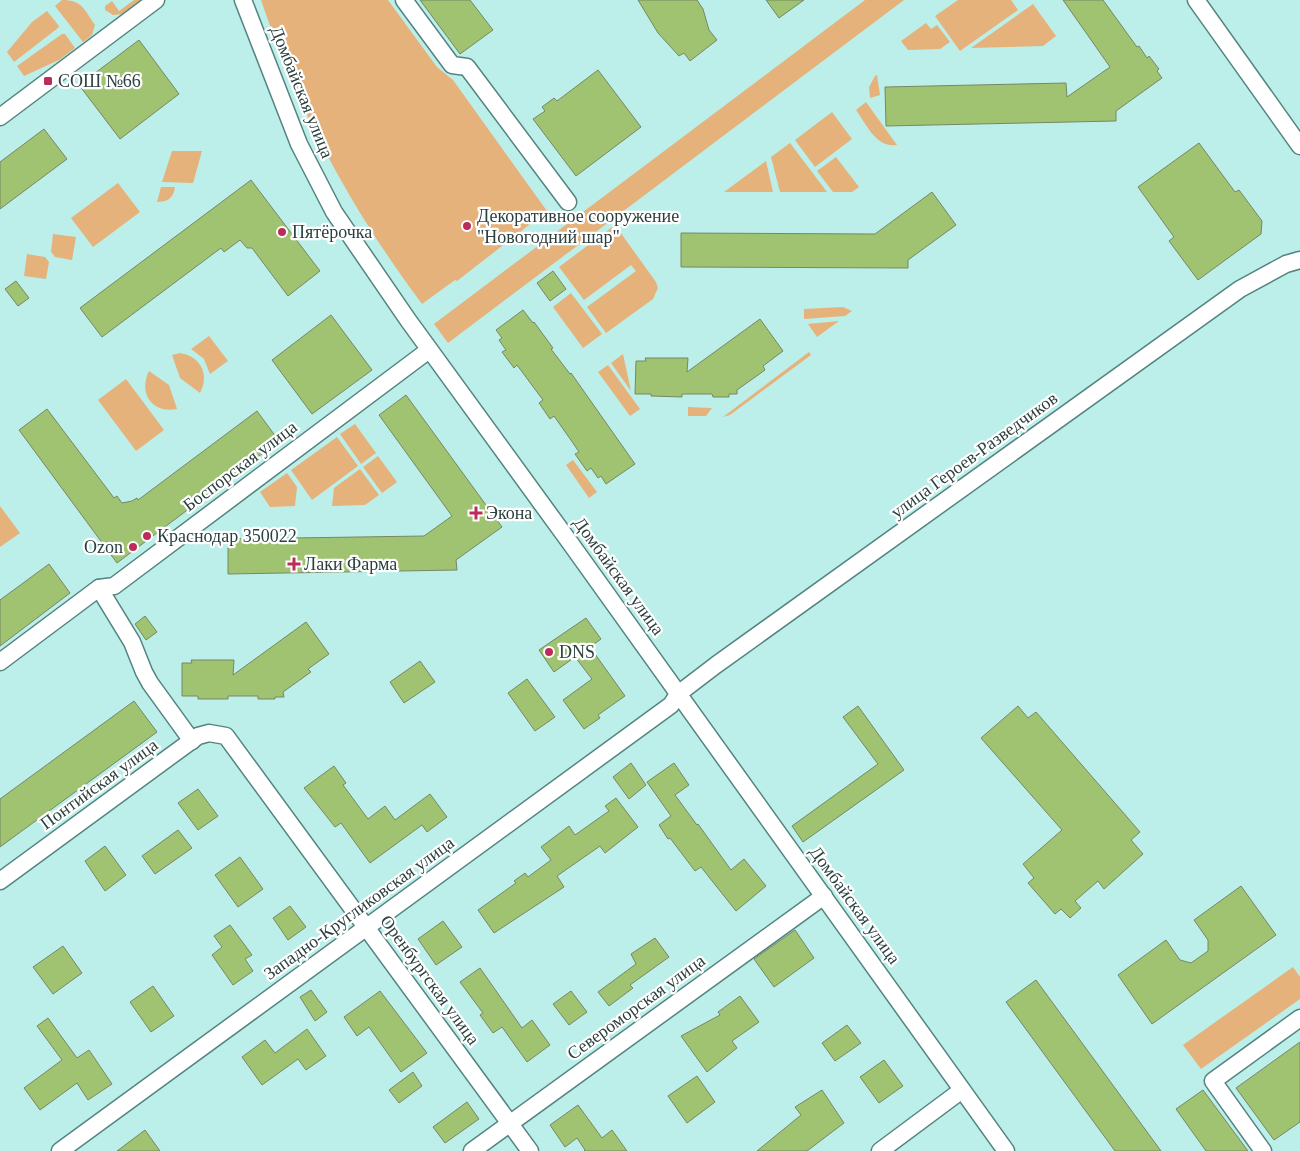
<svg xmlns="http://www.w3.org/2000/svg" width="1300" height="1151" font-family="'Times New Roman',serif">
<rect width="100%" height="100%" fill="#bcefe9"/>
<!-- green -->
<g fill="#e6b27b">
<path d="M62 0C83 0 84 10 95 25L92 35 83 42 55 6Z"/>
<path d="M134 0H141L123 14 113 15 105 10V6L112 1 119 11Z"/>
<path d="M261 0H388L437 67 453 80 547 211 457 281 455 280 422 304C351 209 299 112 261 0Z"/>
<path d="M865 0H904L448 343 434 324Z"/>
<path d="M958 0H1011L1018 10 960 51 935 16Z"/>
<path d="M1033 4 1056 36 1043 46 971 48Z"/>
<path d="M47 11 59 26 58 28 14 62 7 52 32 22Z"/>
<path d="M926 23 931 29 937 25 950 42 940 49 908 50 901 41Z"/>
<path d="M62 34H65L75 48 59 60 24 76 17 66Z"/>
<path d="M877 75 880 95 870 98 869 87 875 76Z"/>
<path d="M866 102 897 145C876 148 867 125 856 110Z"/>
<path d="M832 112 852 139 815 167 795 140Z"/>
<path d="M790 143 827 192H780L771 157Z"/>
<path d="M172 151H202L193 183 162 182Z"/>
<path d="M836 157 859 187 852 192H833L817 171Z"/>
<path d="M766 161 773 192H724Z"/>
<path d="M118 183 140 212 93 247 71 218Z"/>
<path d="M161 187H175C174 198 167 202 157 202Z"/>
<path d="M615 225 656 282 658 288 653 299 606 333 587 307 636 271 631 265 584 300 559 267Z"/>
<path d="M53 234 76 237 72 260 55 257 51 252Z"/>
<path d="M27 254 45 257 49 262 46 279 24 276Z"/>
<path d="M571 293 602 334 583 348 553 307Z"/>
<path d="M843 307 852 311 845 316 804 319V309Z"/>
<path d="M839 321 817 337 808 324Z"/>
<path d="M209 336 228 361 210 374 204 359 191 349Z"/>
<path d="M809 352 811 355 730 415 723 417Z"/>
<path d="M180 353C200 356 210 374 200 393L180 378 172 355Z"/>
<path d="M623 354 631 391 611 363Z"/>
<path d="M608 365 640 409 630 416 598 372Z"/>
<path d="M149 371 169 385 177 409C152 414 138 393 149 371Z"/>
<path d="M126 379 164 430 136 451 98 400Z"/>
<path d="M688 407 712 408 706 416H688Z"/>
<path d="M355 424 376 453 361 464 340 434Z"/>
<path d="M337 437 358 466 312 500 291 470Z"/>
<path d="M378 456 397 482 382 493 363 467Z"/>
<path d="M573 460 597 492 589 498 566 465Z"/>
<path d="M360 469 379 495 365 505 332 506 334 488Z"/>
<path d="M287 473 297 487 295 506 270 507 260 492Z"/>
<path d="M0 506 20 533 0 547Z"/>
<path d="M1293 967 1300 977V999L1201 1069 1183 1045Z"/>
</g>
<!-- building -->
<g fill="#9fc370" stroke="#778765">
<path d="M420 0H470L493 30 460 54Z"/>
<path d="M638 0H697L703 9 709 30 717 40 690 61 684 53 679 56 658 33Z"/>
<path d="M766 0H804L779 18Z"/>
<path d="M1063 0H1103L1137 47 1139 46 1147 58 1149 56 1159 69 1157 71 1162 78 1116 111V121L886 126 885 87 1066 83 1067 97 1110 67Z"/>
<path d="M139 40 179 94 120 139 79 85Z"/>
<path d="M598 70 641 127 576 176 533 119 545 111 542 107 554 98 557 101Z"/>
<path d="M44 129 67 159 0 209V162Z"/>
<path d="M1199 143 1235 192 1239 190 1262 221 1261 234 1198 280 1169 241 1174 237 1138 187Z"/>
<path d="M251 180 320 271 288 296 252 248H247L240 240 224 252 221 248 102 337 80 308Z"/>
<path d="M932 192 956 225 908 260V268L681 267V233L875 234Z"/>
<path d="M553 271 566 289 550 301 537 283Z"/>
<path d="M16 281 29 298 18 306 5 289Z"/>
<path d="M523 310 533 323 534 322 553 348 551 349 570 374 571 373 635 464 606 484 601 476 598 478 591 468 587 471 575 454 579 452 573 443 554 416 550 419 539 403 543 400 517 365 514 368 502 352 506 350 499 340 502 338 496 330Z"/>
<path d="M331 315 372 370 312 414 272 360Z"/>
<path d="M760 319 783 351 763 366 765 370 737 390V394H729V397H713L712 394H682V397L651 396V394H635L636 361H646L645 358H688L687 372Z"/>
<path d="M406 395 502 527 456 560 457 570 228 574V539L424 536 452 516 379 415Z"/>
<path d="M47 409 114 498 117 496 122 503 132 501 137 498 138 500 257 411 279 441 117 563 19 430Z"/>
<path d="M49 564 70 593 0 646V600Z"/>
<path d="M145 616 157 632 146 640 135 624Z"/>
<path d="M586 618 601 639 590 647 625 696 598 715 600 718 584 729 563 700 592 679 575 657 554 672 539 650Z"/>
<path d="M306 622 329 654 308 669 311 672 283 692 284 697H275V699H258V696H228V699H198V696H182V663H192L191 660H234L233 675Z"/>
<path d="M420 661 435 682 404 703 390 682Z"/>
<path d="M527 679 555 717 535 731 508 693Z"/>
<path d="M134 701 157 732 0 847V799Z"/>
<path d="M858 706 904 770 803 842 792 826 878 764 843 717Z"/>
<path d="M1018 706 1028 718 1036 712 1140 832 1131 840 1143 854 1104 889 1098 881 1075 901 1081 908 1070 918 1061 909 1055 914 1028 883 1034 878 1023 864 1062 830 981 738Z"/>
<path d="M631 763 646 785 629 799 613 777Z"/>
<path d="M674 763 689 785 675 795 697 825 698 824 731 870 744 859 766 886 736 911 701 867 695 871 670 838 668 839 659 825 671 816 647 782Z"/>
<path d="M334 766 346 783 343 785 368 819 385 806 395 820 430 794 447 817 427 832 422 825 370 863 341 823 335 827 304 788Z"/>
<path d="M198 789 218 816 198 830 178 803Z"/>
<path d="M616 798 638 827 605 853 600 846 557 876 564 887 494 933 478 910 516 883 514 881 525 873 528 877 551 860 541 847 569 826 575 835 609 811 605 806Z"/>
<path d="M178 830 192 848 155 874 142 856Z"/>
<path d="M105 846 126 875 105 891 85 861Z"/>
<path d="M240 857 263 889 238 907 215 875Z"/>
<path d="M1241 886 1276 935 1152 1024 1118 975 1166 940 1180 960 1191 963 1208 951V940L1194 920Z"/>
<path d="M290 906 306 927 288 940 273 918Z"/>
<path d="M443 921 462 947 436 965 418 939Z"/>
<path d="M230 925 252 955 245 959 253 971 233 985 212 955 222 947 214 936Z"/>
<path d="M795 930 814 958 774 987 754 959Z"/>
<path d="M655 938 669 957 630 985 633 988 609 1006 598 992 636 964 631 954Z"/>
<path d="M63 946 82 973 53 994 33 967Z"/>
<path d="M480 968 522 1028 532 1020 550 1045 527 1062 502 1027 493 1033 480 1015 483 1013 460 982Z"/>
<path d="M1036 980 1161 1151H1115L1006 1002Z"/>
<path d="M153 986 174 1016 151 1032 130 1002Z"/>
<path d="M311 990 327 1012 315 1021 300 997Z"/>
<path d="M380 991 427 1053 401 1072 369 1027 357 1036 344 1017Z"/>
<path d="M571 991 587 1012 569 1025 553 1004Z"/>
<path d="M740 996 759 1022 732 1041 737 1048 707 1072 681 1036 720 1015 718 1012Z"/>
<path d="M48 1018 77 1058 89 1050 112 1084 88 1100 77 1083 40 1110 24 1088 62 1060 37 1026Z"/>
<path d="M847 1025 861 1043 835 1061 822 1043Z"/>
<path d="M307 1029 326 1056 306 1070 298 1059 262 1085 242 1057 265 1040 275 1053Z"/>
<path d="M1300 1042V1122L1274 1140 1236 1088Z"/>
<path d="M884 1060 903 1086 879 1103 860 1077Z"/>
<path d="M413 1072 422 1086 399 1103 389 1090Z"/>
<path d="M697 1076 715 1102 687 1123 668 1096Z"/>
<path d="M822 1090 844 1123 807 1151H757L801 1115 795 1107Z"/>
<path d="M1203 1090 1248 1151H1206L1176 1109Z"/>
<path d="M467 1102 479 1119 445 1143 433 1127Z"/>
<path d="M578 1105 602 1138 612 1130 627 1151H584L585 1150 577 1138 565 1147 550 1125Z"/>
<path d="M145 1130 160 1151H117Z"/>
</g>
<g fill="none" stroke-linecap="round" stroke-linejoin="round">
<defs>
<g id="street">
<path d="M243 0 299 144 334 212 408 320 571 544 1006 1151"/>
<path d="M404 0 452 65 467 67 568 202"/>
<path d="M1196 0 1300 146"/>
<path d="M0 117 156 0"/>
<path d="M99 588 132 642 144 672 150 683 192 741"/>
<path d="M0 662 99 588 114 586 429 350"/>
<path d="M0 881 198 736 209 733 226 736 530 1151"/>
<path d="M60 1151 671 705 678 694 716 665 1240 289 1286 264 1300 260"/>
<path d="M472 1151 824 896"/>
<path d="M880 1151 962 1090"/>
<path d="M1263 1151 1213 1081 1300 1018"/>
</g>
</defs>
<!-- street casing -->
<use href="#street" stroke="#548480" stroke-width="19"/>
<!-- street -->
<use href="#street" stroke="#fff" stroke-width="16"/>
</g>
<!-- markers -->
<g fill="#bb2c58" stroke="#fff" stroke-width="2">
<rect x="43" y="76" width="10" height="10" rx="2.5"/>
<circle cx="467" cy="226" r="5"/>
<circle cx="282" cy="232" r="5"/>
<path d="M473.5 505.5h5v5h5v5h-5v5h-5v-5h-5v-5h5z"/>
<circle cx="147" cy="536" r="5"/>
<circle cx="133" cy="547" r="5"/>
<path d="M291.5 556.5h5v5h5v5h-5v5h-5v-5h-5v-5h5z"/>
<circle cx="549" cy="652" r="5"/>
</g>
<g text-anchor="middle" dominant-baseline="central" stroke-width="4.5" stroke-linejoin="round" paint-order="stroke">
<!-- poi labels -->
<g font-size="18" fill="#2b403e" stroke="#fff" text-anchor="start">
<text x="58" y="81">СОШ №66</text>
<text x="477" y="216">Декоративное сооружение<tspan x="477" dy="21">"Новогодний шар"</tspan></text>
<text x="292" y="232">Пятёрочка</text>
<text x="486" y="513">Экона</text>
<text x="157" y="536">Краснодар 350022</text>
<text x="123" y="547" text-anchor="end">Ozon</text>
<text x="304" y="564">Лаки Фарма</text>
<text x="559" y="652">DNS</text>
</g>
<!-- street labels -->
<g font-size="18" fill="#2b403e" stroke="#fff">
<text transform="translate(302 92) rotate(68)">Домбайская улица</text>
<text transform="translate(974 455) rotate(-36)">улица Героев-Разведчиков</text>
<text transform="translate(240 466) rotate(-37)">Боспорская улица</text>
<text transform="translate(619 576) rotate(54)">Домбайская улица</text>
<text transform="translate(99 784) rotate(-36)">Понтийская улица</text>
<text transform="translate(855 905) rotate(54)">Домбайская улица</text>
<text transform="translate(359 908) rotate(-36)">Западно-Кругликовская улица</text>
<text transform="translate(430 980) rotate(54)">Оренбургская улица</text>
<text transform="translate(636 1007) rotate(-36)">Североморская улица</text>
</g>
</g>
</svg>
